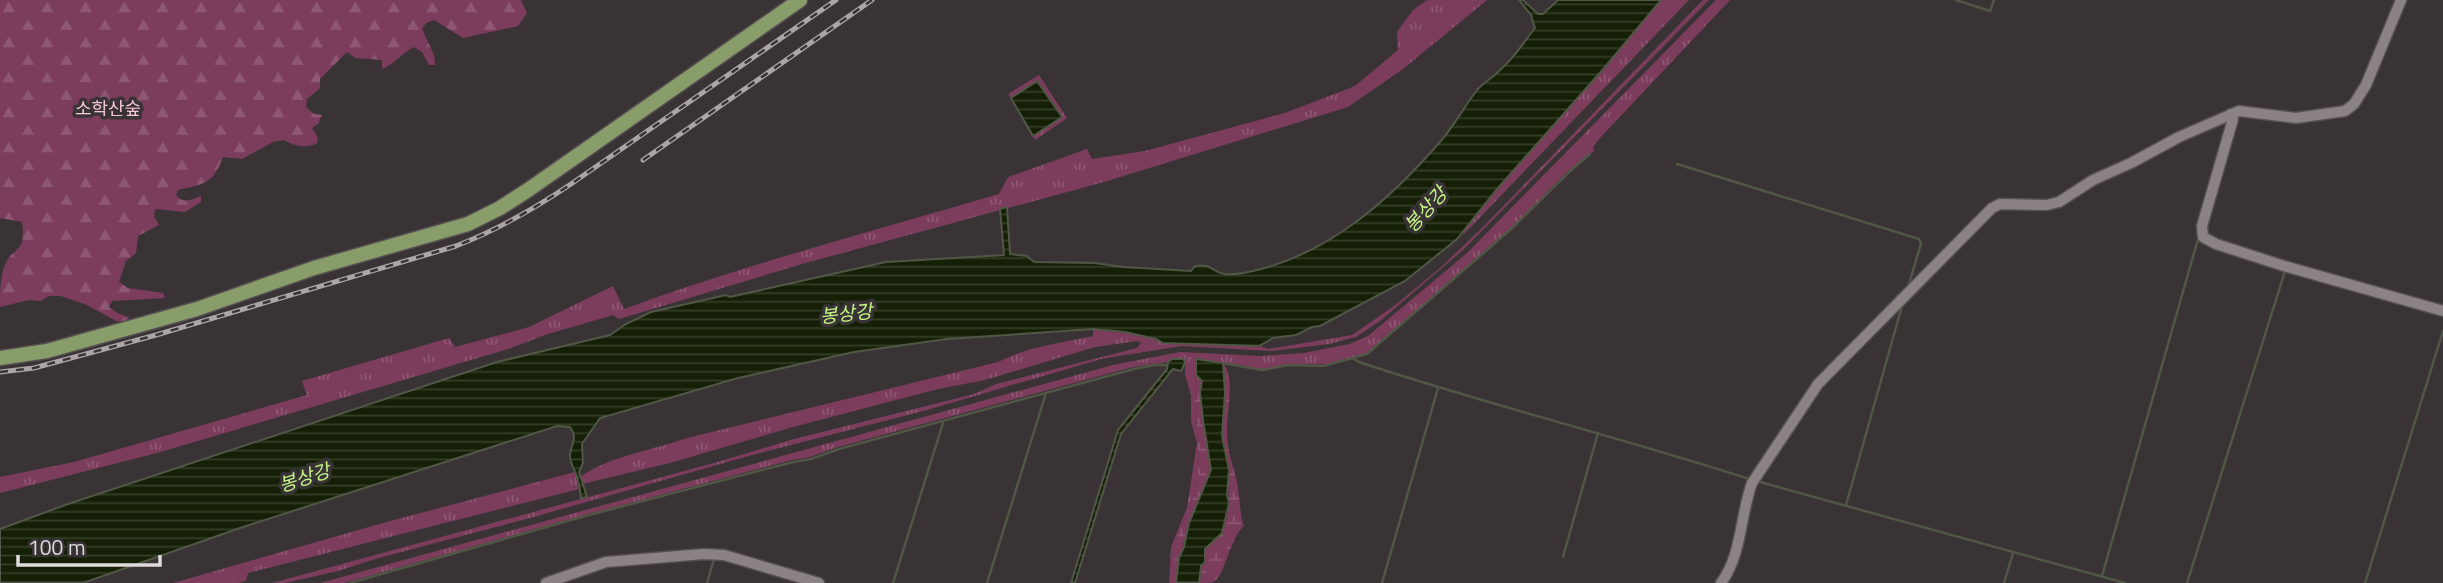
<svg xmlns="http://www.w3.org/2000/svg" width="2443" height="583" font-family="'Titillium Web','Noto Sans KR',sans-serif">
<defs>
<pattern id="grass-tufts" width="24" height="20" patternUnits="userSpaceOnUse" patternTransform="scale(1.75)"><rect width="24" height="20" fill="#7c3d5c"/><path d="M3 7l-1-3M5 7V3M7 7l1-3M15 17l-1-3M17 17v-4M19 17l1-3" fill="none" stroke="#8e5873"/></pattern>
<pattern id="forest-firs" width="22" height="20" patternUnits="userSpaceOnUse" patternTransform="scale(1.75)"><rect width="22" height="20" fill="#7c3d5c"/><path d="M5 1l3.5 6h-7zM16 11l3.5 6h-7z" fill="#8e5873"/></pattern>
<pattern id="wetland-marsh" width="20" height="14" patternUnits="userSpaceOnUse" patternTransform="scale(1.75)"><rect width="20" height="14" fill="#7c3d5c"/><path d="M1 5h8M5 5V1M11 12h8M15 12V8" fill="none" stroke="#8e5873"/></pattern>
<pattern id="water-rules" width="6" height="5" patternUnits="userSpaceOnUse" patternTransform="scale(1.75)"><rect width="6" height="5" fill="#141f05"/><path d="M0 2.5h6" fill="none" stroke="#363f29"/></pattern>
</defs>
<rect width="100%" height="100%" fill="#3a3336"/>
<!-- grass -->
<g fill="url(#grass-tufts)">
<path d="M1427 0H1487L1403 69 1348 107 1104 182 802 264 619 319 613 315 548 334 508 349 157 453 0 493V477L74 462 307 395 302 381 449 338 455 347 529 327 613 286 624 309C747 264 874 231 999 194L1008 177 1087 149 1092 159 1145 151 1285 113 1355 86 1398 50 1397 32 1413 10Z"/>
<path d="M1661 0H1689L1464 234 1462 232 1474 216 1623 46Z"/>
<path d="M1703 0H1709L1463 250 1380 321 1356 337 1329 344 1272 351 1181 346 1101 359 927 410 752 455 530 518 375 559 338 571 285 583H272L721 461 794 439 974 394 996 384 1137 348 1141 343 1137 341 1095 347 985 380 938 389 793 427 670 463 582 484 580 477C612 455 651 451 687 438L998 362C1027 347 1061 343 1093 336V329C1116 334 1143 331 1163 343L1259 346 1268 349 1352 335 1394 306 1439 269 1483 227Z"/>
<path d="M1716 0H1730L1599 139 1593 147 1594 151 1568 171 1510 230 1367 353 1332 364 1289 365 1262 369 1196 360 1195 401 1199 462 1196 489 1174 546 1169 583 1171 547 1187 508 1197 443 1191 421V396L1185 374V363L1168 362 1133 367 838 447 810 457 792 460 585 515 344 583H320L1113 365 1180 352 1261 356 1304 353 1349 344 1368 336 1466 254Z"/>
<path d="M1039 75 1067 118 1035 140 1033 136 1061 117 1037 81 1011 98 1008 94Z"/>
<path d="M575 472 579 489 248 573 246 581 237 583H173L383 523Z"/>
</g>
<!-- forest -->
<path fill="url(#forest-firs)" d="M0 0H521L527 13 518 26 463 38 434 20 426 23 422 29 434 55 435 65H429L422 52 414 47C402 53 395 64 382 69V60L355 58 347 52 320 79V88L307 99 306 107 314 114 322 115 318 124 312 128 318 138 317 143C306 149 294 146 284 140L273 142 242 159 223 157C213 184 204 184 178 190L176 195C183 205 192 199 201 196V202L185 212 155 209 154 216 159 225 138 236 136 253 126 261 119 282 128 288 163 293 165 298 112 301 109 307 119 314 129 317 126 322 116 321 87 305 61 296H49L41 301 29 300 0 307C0 293 0 280 4 267 11 246 27 255 22 222L0 218Z"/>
<!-- wetland -->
<g fill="url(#wetland-marsh)">
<path d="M1223 363C1236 377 1226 415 1227 433 1227 450 1233 466 1237 482 1240 496 1239 512 1244 526 1230 538 1225 574 1215 581 1211 583 1204 583 1199 583L1201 566 1205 562V549C1210 542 1219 536 1223 528 1236 504 1223 461 1222 435 1222 411 1226 388 1223 363Z"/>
<path d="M1196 375 1202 381 1200 392 1203 420 1211 470 1189 523 1178 565 1177 581 1176 583H1169L1174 546 1196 489 1199 462 1195 401Z"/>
</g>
<!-- water -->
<g fill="url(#water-rules)" stroke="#515746" stroke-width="2">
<path d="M1519 0H1523L1538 14H1543L1558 0H1661L1605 67 1497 189 1457 239 1405 281 1320 326 1312 327 1296 335 1273 338 1259 346 1163 343 1156 339 1125 332 1093 329 947 339 854 352 738 378 600 418 582 444 583 463 579 472 587 497 581 498C580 492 580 487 578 481 577 472 569 464 570 454 572 442 578 438 570 427L557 426 240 528 83 583H0V529L68 504 497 362 610 335 626 324 651 312 726 295 730 297 886 262 1004 255 1000 209 1007 207 1010 254 1027 256 1034 262 1095 263 1123 267 1191 271 1195 266C1213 263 1211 272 1224 274 1235 275 1250 272 1261 269 1334 250 1392 197 1440 142 1454 126 1464 107 1477 90 1484 82 1494 77 1501 69 1514 58 1524 42 1535 28L1531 15Z"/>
<path d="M1037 81 1062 117 1033 136 1011 98Z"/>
<path d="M1172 359H1184L1185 363 1181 371 1173 369 1121 434 1075 583H1071L1118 430 1167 369 1168 362Z"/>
<path d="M1196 359 1223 363 1225 393 1222 436 1229 470 1227 495 1229 503 1222 533 1205 549V562L1201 566 1199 583H1176L1179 558 1184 547 1189 523 1211 470 1203 420 1200 392 1202 381 1196 375Z"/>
</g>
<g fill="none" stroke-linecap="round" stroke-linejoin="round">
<!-- stream -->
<g stroke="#515746" stroke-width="2.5">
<path d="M1956 0 1990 11 1994 0"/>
<path d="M1677 164 1919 239 1921 244 1908 287"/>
<path d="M1354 359 1359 362C1488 405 1620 437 1749 479"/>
<path d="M1223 363 1262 370 1289 365 1323 366 1367 354 1510 230 1569 172 1590 154"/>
<path d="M1760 482 2125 583"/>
<path d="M1846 505 1902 306"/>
<path d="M1563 557 1598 433"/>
<path d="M2102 576 2196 246 2198 240 2202 239"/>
<path d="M350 583 585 516 793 462 811 459 839 449 1134 369 1154 365H1167"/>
<path d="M707 583 714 559"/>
<path d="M893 583 943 423"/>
<path d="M987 583 1046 393"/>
<path d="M1382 583 1438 388"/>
<path d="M2004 583 2013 553"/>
<path d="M2187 583 2285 271"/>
<path d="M2365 583 2443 331"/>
</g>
<defs>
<g id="minor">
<path d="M2231 114 2233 119 2202 226 2203 237 2216 244 2284 266 2443 311"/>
<path d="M546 583 606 562 704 554 724 555 819 583"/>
<path d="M1721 583C1742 555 1740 516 1752 483L1818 384 1992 208 2000 204 2047 205 2059 202 2093 180 2131 163 2179 137 2239 111 2296 118 2345 111 2354 104 2366 85 2401 0"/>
</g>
<path id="major" d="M0 358 47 351 197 309 314 268 468 224 500 208 528 190 800 0"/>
</defs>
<!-- minor casing -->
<use href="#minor" stroke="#565052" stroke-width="13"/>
<!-- major casing -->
<use href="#major" stroke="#565052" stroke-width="17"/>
<!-- minor -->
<use href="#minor" stroke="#8a8285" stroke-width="10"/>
<!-- major -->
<use href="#major" stroke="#899d6a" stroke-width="14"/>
<defs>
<g id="rail">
<path d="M643 160 872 0"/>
<path d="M0 372 34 368 156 335 456 246C497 230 534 209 571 184L836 0"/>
</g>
</defs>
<!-- rail casing -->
<use href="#rail" stroke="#aba5a8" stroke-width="5"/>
<!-- rail -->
<use href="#rail" stroke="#3a3336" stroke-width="2.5" stroke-dasharray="8" stroke-linecap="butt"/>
</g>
<g text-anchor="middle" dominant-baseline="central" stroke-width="7" stroke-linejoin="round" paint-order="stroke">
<!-- park labels -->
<g font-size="18" fill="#f5c5da" stroke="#3a3336">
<text x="108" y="108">소학산숲</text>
</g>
<!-- water labels -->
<g font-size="19" font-style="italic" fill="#c3f583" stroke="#3a3336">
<text transform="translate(1425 209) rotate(-48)">봉상강</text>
<text transform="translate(846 313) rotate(-6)">봉상강</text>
<text transform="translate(304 477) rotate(-18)">봉상강</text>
</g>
</g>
<!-- scale -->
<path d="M18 555v10h142v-10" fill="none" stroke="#dfdadc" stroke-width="3.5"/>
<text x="28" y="555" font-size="21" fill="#dfdadc" stroke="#3a3336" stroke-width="5" paint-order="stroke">100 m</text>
</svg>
